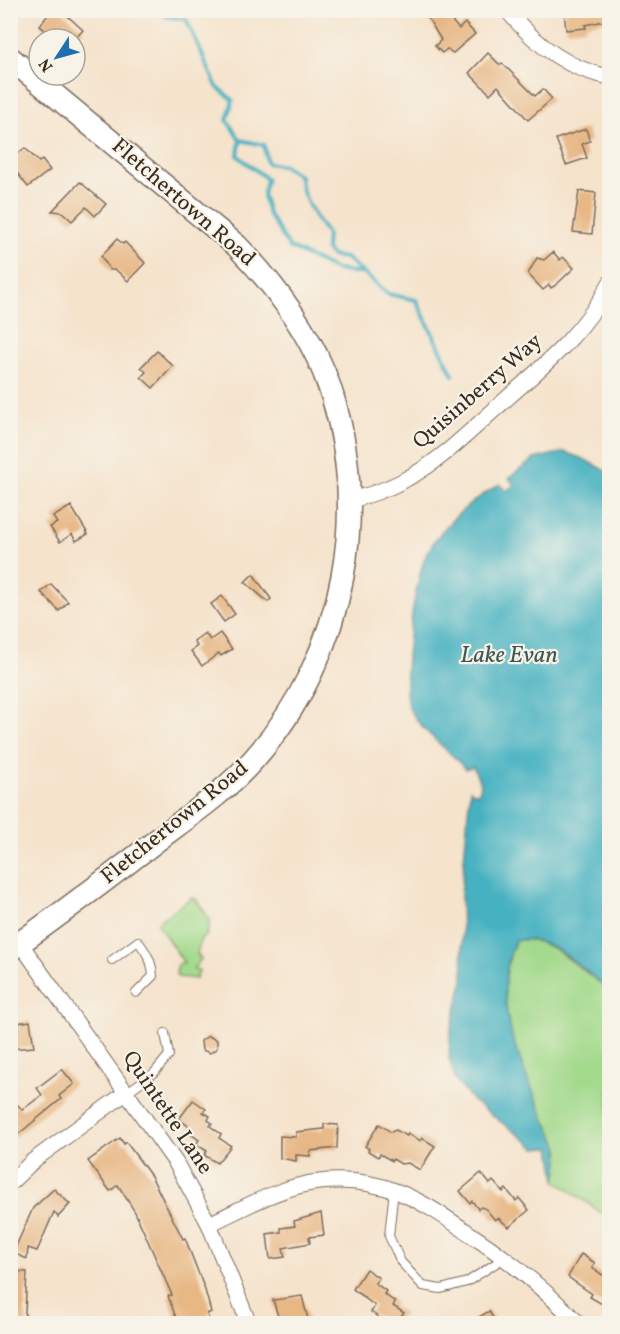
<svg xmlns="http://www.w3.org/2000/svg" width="620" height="1334" font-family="Vollkorn,serif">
<rect width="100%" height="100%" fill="#f7f3e8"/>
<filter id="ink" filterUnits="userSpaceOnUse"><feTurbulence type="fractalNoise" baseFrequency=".0167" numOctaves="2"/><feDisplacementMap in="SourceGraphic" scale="12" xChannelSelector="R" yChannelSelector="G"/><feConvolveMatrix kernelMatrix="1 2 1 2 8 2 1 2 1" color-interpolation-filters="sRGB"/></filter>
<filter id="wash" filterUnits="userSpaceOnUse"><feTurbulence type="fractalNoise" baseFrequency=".008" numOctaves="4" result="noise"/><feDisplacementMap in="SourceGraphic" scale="24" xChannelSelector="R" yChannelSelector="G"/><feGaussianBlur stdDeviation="1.35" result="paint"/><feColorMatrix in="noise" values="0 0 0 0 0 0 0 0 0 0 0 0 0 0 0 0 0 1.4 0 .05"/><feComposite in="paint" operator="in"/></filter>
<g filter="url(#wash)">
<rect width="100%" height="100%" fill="#f5e3cc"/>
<!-- green -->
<g fill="#a2d98b" stroke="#6e8254" stroke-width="1.5">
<path d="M191 898 196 899 210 920 207 935 201 938 197 954 201 959 193 969 199 970 196 979 178 977 176 974 178 964 184 963 158 925 159 921Z"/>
<path d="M528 938 555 949 609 990V1218L556 1181C557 1171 561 1158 559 1149 557 1138 547 1126 543 1116 519 1057 489 1003 515 941Z"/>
</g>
<!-- water -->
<path fill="#44b1c1" stroke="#406e70" stroke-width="1.5" d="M564 452 584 459 609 473V990C584 971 549 932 515 941 489 1003 520 1058 543 1116 547 1126 557 1138 559 1149 561 1158 557 1171 556 1181L551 1147 536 1148 473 1101 456 1081 449 1059 450 1033 463 983 461 895 470 790 478 794 481 785 473 767 465 769C447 747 422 733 409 708 399 688 415 572 428 551 446 521 470 502 500 484L506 491 514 485 509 478 534 459Z"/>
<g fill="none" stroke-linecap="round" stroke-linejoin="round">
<!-- stream -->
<g stroke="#44b1c1" stroke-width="4">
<path d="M158 10 168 17 186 19 217 87 233 100 227 120 240 140 264 145 267 163 284 166 300 176C299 192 317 221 327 234L326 249 332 256 346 258 388 294 416 300 453 375"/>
<path d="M240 140 238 156 267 179 263 194 268 213 289 247 336 270 361 273"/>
</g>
</g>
<g id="blocks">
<!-- building -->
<g fill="#e7b784">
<path d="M51 10H61L83 30 75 39H56L40 26Z"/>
<path d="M423 10H442L459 29 465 23 475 34 453 53 447 49 442 53 435 46 441 40Z"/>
<path d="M564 10H609V20L585 25 586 28 566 30Z"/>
<path d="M488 53 500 65 502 63 535 96 543 89 552 99 528 120 498 86 490 94 469 73Z"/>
<path d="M586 129 590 141 582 144 587 158 566 165 556 139Z"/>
<path d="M25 148 39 162 42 160 50 170 28 187 10 164V159Z"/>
<path d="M80 182 106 204 95 216 86 207 72 221 62 212 52 211Z"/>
<path d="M579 191 596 193 592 234 573 232Z"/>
<path d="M117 239 123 244 125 242 145 263 128 281 116 270H110L101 256Z"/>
<path d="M553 252 560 260 563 257 574 268 556 285 551 288 549 285 543 290 528 274 537 258 544 260Z"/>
<path d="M157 351 173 366 153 388 141 377 146 372 141 367Z"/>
<path d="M71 506 88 534 76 541 72 534 60 542 50 527 57 523 53 517Z"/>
<path d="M253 574 271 599 268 602 245 582Z"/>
<path d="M51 584 68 602 59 611 41 592Z"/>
<path d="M222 596 235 614 224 622 211 604Z"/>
<path d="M205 633 210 640 220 633 232 649 221 656 219 653 202 666 191 651 197 646 194 641Z"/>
<path d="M30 1021 34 1047 10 1049V1031L18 1030 17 1023Z"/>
<path d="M208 1036 217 1040V1048L210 1053 202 1050 201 1041Z"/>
<path d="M62 1069 74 1084 59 1096 61 1099 10 1141V1112L18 1105 22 1110 42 1095 37 1088Z"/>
<path d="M193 1100 206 1109 203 1112 210 1116 208 1120 212 1123 210 1126 221 1134 219 1138 231 1146 217 1163 204 1155 207 1151 196 1144 199 1140 188 1132 191 1128 179 1119Z"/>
<path d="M324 1124 338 1125 337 1148 310 1151V1156L296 1155V1161L280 1158V1136L296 1137V1132L324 1129Z"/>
<path d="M379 1124 391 1132 396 1130 407 1136 408 1134 421 1141 422 1138 435 1146 420 1170 408 1163 401 1164 393 1159 392 1161 380 1154 378 1157 368 1151 369 1149 365 1146Z"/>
<path d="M120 1138 124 1144 126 1142 151 1176 183 1239 185 1238 205 1290 211 1312 207 1314 210 1323H178L168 1296 172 1295 135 1212 118 1185 110 1191 88 1161Z"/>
<path d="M481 1173 490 1184 493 1181 503 1192 506 1189 516 1201 519 1198 529 1210 509 1227 498 1218 495 1220 486 1209 481 1207 478 1209 472 1201 470 1203 460 1191Z"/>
<path d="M54 1189 70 1204 58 1217 54 1212 37 1251 28 1248 27 1259 13 1253 33 1208Z"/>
<path d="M321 1213 324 1235 309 1237 310 1243 283 1248 285 1257 270 1259 267 1234 281 1232V1228L295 1226 294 1221Z"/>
<path d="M581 1254 595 1263 592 1268 609 1279V1308L590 1297 592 1294 568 1277Z"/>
<path d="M366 1269 379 1278 375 1283 386 1291 384 1294 395 1302 393 1306 404 1313 396 1323H387L371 1312 375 1306 353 1289Z"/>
<path d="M10 1271 27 1272 25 1313 27 1323H10Z"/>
<path d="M302 1296 309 1323H280L273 1300Z"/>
<path d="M489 1311 496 1323H469Z"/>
</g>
</g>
</g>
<g filter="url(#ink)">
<use href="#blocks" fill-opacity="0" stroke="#7c6b5b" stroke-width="1.5"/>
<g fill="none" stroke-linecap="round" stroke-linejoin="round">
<defs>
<g id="lane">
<path d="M112 960 138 941C147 953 152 961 153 976L136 993"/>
<path d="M127 1092 154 1073 169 1055 165 1033"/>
<path d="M394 1189 389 1236 401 1262 423 1286 441 1289 467 1282 504 1258"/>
</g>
<g id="street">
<path d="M507 10C533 42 568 70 610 77"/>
<path d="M349 501C369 495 389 489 408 478 440 461 467 434 494 410 537 371 583 336 610 283"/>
<path d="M20 943 176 1163 209 1224 249 1324"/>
<path d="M10 1183 34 1160 127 1092"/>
<path d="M209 1224C244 1208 281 1186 319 1182 382 1175 421 1200 470 1234 510 1260 545 1290 579 1324"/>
</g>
<path id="secondary" d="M10 58 237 246C273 283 304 324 324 372 375 503 346 655 254 759 227 790 192 814 160 838 111 876 61 914 10 950"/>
</defs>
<!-- lane casing -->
<use href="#lane" stroke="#7c6b5b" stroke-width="10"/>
<!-- street casing -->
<use href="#street" stroke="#7c6b5b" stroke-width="17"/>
<!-- secondary casing -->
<use href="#secondary" stroke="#7c6b5b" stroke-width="25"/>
<!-- lane -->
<use href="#lane" stroke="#fff" stroke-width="8"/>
<!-- street -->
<use href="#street" stroke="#fff" stroke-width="15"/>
<!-- secondary -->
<use href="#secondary" stroke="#fff" stroke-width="22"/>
</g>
</g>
<g text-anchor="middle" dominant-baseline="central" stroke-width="4.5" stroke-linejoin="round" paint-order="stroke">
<!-- street labels -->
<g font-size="22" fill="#3b2a1e" stroke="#f7f3e8">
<text transform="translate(183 203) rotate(41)">Fletchertown Road</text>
<text transform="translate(478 392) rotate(-41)">Quisinberry Way</text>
<text transform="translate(175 823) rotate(-39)">Fletchertown Road</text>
<text transform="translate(167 1113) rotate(56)">Quintette Lane</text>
</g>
<!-- water labels -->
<g font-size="24" font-style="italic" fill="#3e5957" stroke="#f7f3e8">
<text x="509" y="656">Lake Evan</text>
</g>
</g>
<!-- margin -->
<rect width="620" height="1334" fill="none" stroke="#f7f3e8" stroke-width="36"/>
<!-- north arrow -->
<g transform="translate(57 57) rotate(234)"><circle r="28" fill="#f7f3e8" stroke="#aca397" stroke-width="1.5"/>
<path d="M0-4.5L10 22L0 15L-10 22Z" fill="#1f6fb2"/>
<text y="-9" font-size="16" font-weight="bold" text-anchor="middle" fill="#3b2a1e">N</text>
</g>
</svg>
